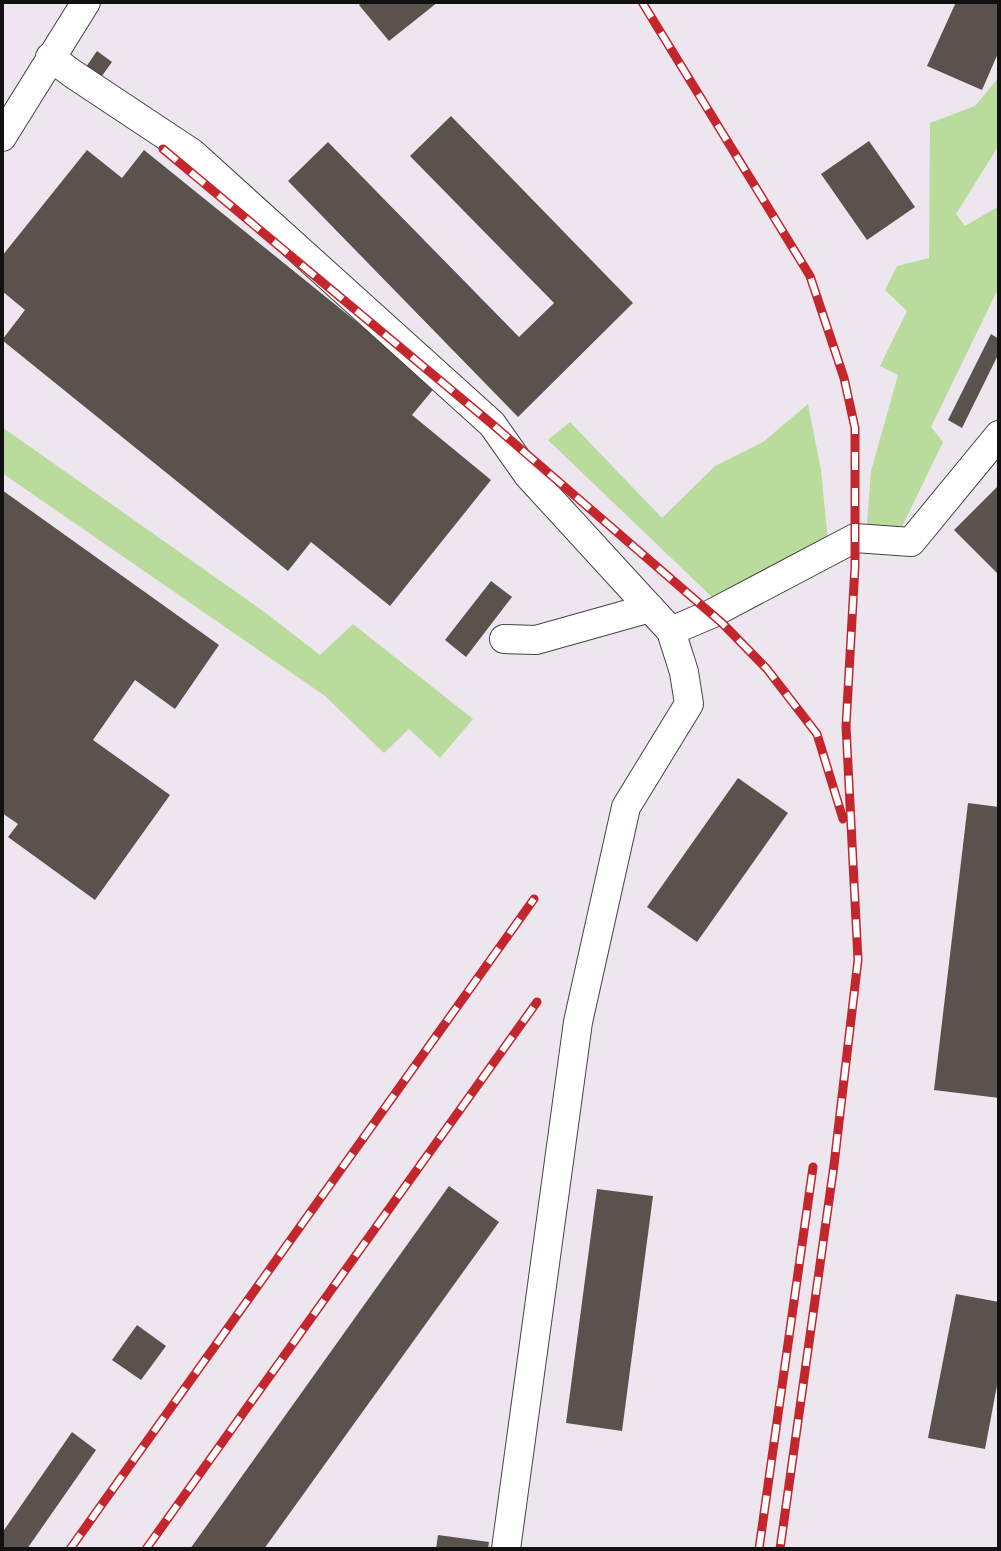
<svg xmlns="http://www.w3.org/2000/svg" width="1001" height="1551" font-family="'Libre Baskerville',serif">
<rect width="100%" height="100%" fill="#fffdf5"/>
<!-- industrial -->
<rect fill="#eee6ef" x="2" y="2" width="997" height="1547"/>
<!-- forest -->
<g fill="#b9dc9c">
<path d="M999 77V145L956 214 965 226 999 206V287L931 427 943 442 901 529 867 524 871 471 898 375 880 366 907 311 885 290 897 266 929 258 930 123 975 106Z"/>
<path d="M808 404 821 470 828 541 715 600 548 440 570 422 662 518 715 466 763 442Z"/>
<path d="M2 427 263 611 320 655 353 624 473 719 440 758 409 729 384 753 325 696 2 473Z"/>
</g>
<!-- building -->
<g fill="#5a524d">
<path d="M363 2H438L389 41 359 5Z"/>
<path d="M956 2H999V51L982 90 927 66Z"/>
<path d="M97 51 112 62 99 80 84 70Z"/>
<path d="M451 116 633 303 518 417 288 181 328 142 519 337 554 303 410 156Z"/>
<path d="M869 141 915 207 867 240 821 174Z"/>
<path d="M87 150 122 178 144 150 436 386 412 415 491 480 390 606 311 542 288 571 2 340 25 310 2 291V256Z"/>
<path d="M991 334 999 339V353L962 428 948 420Z"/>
<path d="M999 485V575L954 530Z"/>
<path d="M2 490 219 645 175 709 135 680 93 740 170 795 95 900 8 837 18 824 2 813Z"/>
<path d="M491 581 512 597 466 657 445 640Z"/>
<path d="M738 778 788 813 697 942 647 907Z"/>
<path d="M968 803 999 807V1098L934 1090Z"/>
<path d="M449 1186 499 1222 264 1549H190Z"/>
<path d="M597 1189 653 1196 622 1431 566 1423Z"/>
<path d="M956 1294 999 1302V1375L985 1449 928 1438Z"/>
<path d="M137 1325 166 1346 141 1380 112 1360Z"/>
<path d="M72 1432 96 1450 27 1549H2V1533Z"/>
<path d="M438 1535 489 1542 488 1549H436Z"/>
</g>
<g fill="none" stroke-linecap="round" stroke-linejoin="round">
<defs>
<g id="minor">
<path d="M50 57 73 74 192 153 492 424 528 475 671 631 684 672 689 704 626 807 578 1022 506 1549"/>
<path d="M2 137 86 2"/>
<path d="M671 631 711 614 855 538 911 542 999 435"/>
<path d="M504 639 536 640 650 608"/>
</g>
</defs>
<!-- minor casing -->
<use href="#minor" stroke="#444" stroke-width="30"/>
<!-- minor -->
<use href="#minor" stroke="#fff" stroke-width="28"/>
<defs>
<g id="rail">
<path d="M642 2 810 276 844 378 855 428V566L846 726 858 960 834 1165 780 1549"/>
<path d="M163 149 492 424 722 623 767 669 817 734 843 819"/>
<path d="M70 1549 534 899"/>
<path d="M146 1549 537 1002"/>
<path d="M759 1549 813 1167"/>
</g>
</defs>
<!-- rail casing -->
<use href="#rail" stroke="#c4262e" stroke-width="9"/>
<!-- rail -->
<use href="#rail" stroke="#fff" stroke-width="6" stroke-dasharray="18" stroke-linecap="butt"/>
</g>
<!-- border -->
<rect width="1001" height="1551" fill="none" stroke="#111111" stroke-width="8"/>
</svg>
